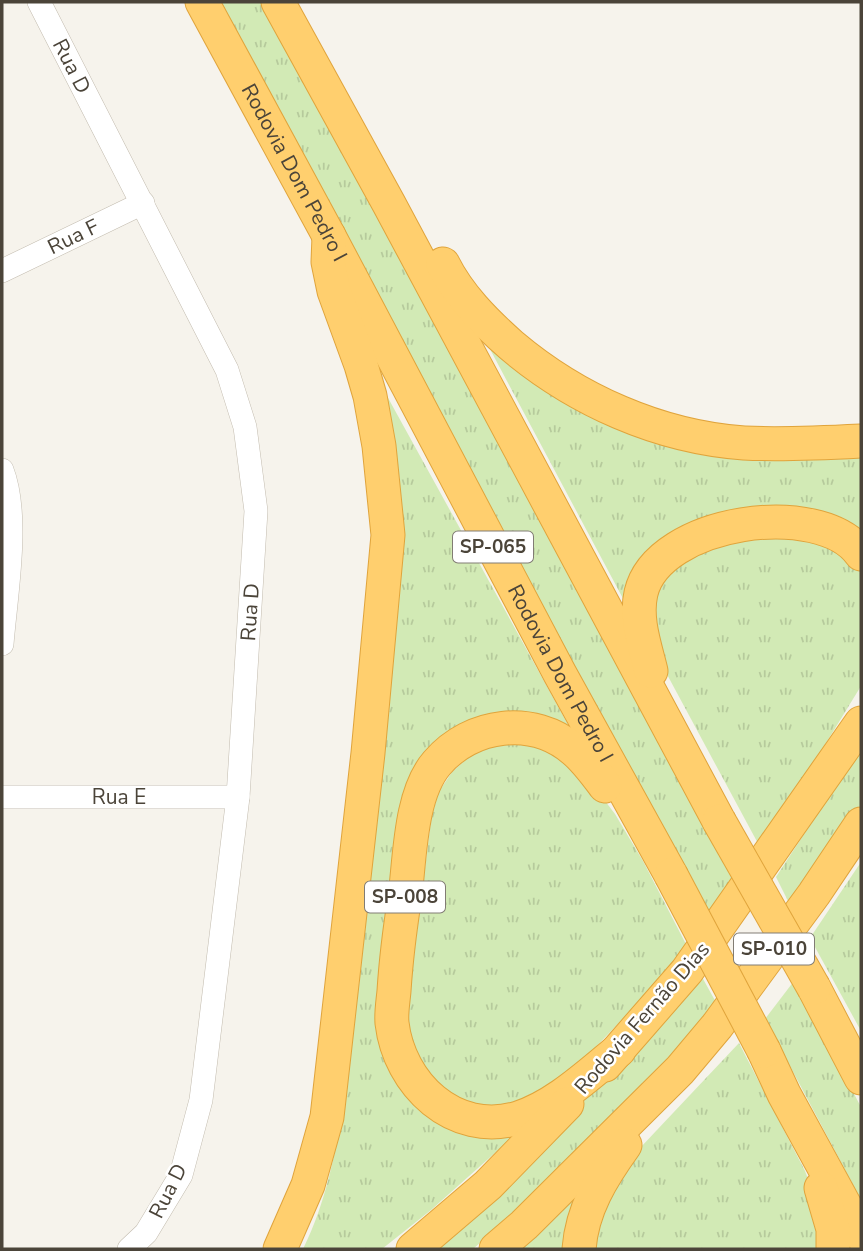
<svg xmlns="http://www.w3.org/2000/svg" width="863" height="1251" font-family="'Nunito Sans',sans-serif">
<defs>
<pattern id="grass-tufts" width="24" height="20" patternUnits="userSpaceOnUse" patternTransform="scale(1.75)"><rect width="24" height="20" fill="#d2eab5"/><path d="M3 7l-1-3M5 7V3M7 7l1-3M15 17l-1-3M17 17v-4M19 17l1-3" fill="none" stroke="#b6ca9c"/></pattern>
</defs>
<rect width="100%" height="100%" fill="#f6f3ec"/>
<!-- grass -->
<g fill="url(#grass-tufts)">
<path d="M212 2H269L742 882 712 920Z"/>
<path d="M475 321 592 408 861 449V540L720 515 627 606Z"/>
<path d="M387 396 571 730 430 758 401 1080 525 1126 431 1210 382 1249H303C326 1203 336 1151 344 1100L402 520 399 474Z"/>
<path d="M724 535 818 539 859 566 861 571V686L761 849 663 667 652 640 659 574Z"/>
<path d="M539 741 583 772 615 814 643 861 689 950 565 1079 501 1110 464 1103 429 1076 408 1035 407 1011 431 820 438 793 452 772 471 755 493 744Z"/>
<path d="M861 747V805L792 909 776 877Z"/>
<path d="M861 862V1031L810 938Z"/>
<path d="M702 977 718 1006 551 1181 473 1249H423L575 1114 619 1050Z"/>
<path d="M794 981 861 1107V1200L765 1019Z"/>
<path d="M739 1043 805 1171 817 1202 822 1249H591L596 1220 640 1148Z"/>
<path d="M575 1198 570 1249H519Z"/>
</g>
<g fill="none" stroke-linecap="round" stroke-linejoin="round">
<defs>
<g id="minor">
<path id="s1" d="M39 2 227 370 245 427 256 511 238 797 201 1100 181 1175 146 1233 129 1249"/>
<path id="s2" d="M2 271 143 203"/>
<path d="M2 470C20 516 6 594 2 644"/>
<path id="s3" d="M2 797H238"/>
</g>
<g id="highway">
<path id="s4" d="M202 2 329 236 560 674 671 875"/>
<path d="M278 2 389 204 719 821"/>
<path d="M443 264C459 296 485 322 511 345 576 400 659 437 744 443 783 445 822 443 861 441"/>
<path d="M651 671C645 646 635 619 641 593 658 520 821 497 861 554"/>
<path d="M605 786C596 774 586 760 574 750 533 715 471 723 437 763 410 794 410 857 405 896 400 928 396 959 394 991 393 1002 391 1013 392 1023 399 1084 454 1137 518 1118 556 1106 589 1074 619 1050"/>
<path d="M814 988 861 1078"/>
<path d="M764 1051 784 1094 861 1235"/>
<path d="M605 1065 687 971 861 723"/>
<path d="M821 1188 833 1229V1249"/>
<path d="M280 1249 308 1185 327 1117 368 753 388 535 379 446 370 396 361 365 334 291 328 262 329 236"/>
<path d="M413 1249 488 1185 567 1104"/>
<path d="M496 1249 524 1225 680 1070 717 1026 814 894 861 824"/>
<path d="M579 1249C582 1209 602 1177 625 1145"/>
</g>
</defs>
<!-- minor casing -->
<use href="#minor" stroke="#c2bbae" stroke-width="24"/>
<!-- highway casing -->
<use href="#highway" stroke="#e0a43c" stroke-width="35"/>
<!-- minor -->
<use href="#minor" stroke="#fff" stroke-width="23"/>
<!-- highway -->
<use href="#highway" stroke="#ffcf6e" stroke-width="33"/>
<defs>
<g id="highway-bridge">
<path d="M719 821 814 988"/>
<path d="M671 875 764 1051"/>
</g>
</defs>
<!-- highway-bridge casing -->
<use href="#highway-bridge" stroke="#e0a43c" stroke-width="35" stroke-linecap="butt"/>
<!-- highway-bridge -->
<use href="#highway-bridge" stroke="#ffcf6e" stroke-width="33"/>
</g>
<g text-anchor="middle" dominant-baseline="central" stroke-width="5" stroke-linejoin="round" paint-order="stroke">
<!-- shield labels -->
<g fill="#fff" stroke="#817c74" stroke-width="2">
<rect x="453" y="531.5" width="80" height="31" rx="5"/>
<rect x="365" y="881.5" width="80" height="31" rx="5"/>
<rect x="734" y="933.5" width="80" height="31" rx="5"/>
</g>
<g font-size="19" font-weight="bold" fill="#4b4439">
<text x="493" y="547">SP-065</text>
<text x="405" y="897">SP-008</text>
<text x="774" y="949">SP-010</text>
</g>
<!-- street labels -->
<g font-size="21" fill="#4b4439" stroke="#fff">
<text stroke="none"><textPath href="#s1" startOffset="72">Rua D</textPath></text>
<text stroke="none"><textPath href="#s4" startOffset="194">Rodovia Dom Pedro I</textPath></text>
<text stroke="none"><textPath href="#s2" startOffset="79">Rua F</textPath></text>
<text transform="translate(250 612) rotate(-86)">Rua D</text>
<text stroke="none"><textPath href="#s4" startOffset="761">Rodovia Dom Pedro I</textPath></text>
<text stroke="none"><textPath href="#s3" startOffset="117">Rua E</textPath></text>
<text transform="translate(642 1018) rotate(-49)">Rodovia Fernão Dias</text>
<text transform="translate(168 1191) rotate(-63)">Rua D</text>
</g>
</g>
<!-- border -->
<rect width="863" height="1251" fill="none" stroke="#4b4439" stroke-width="7"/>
</svg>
